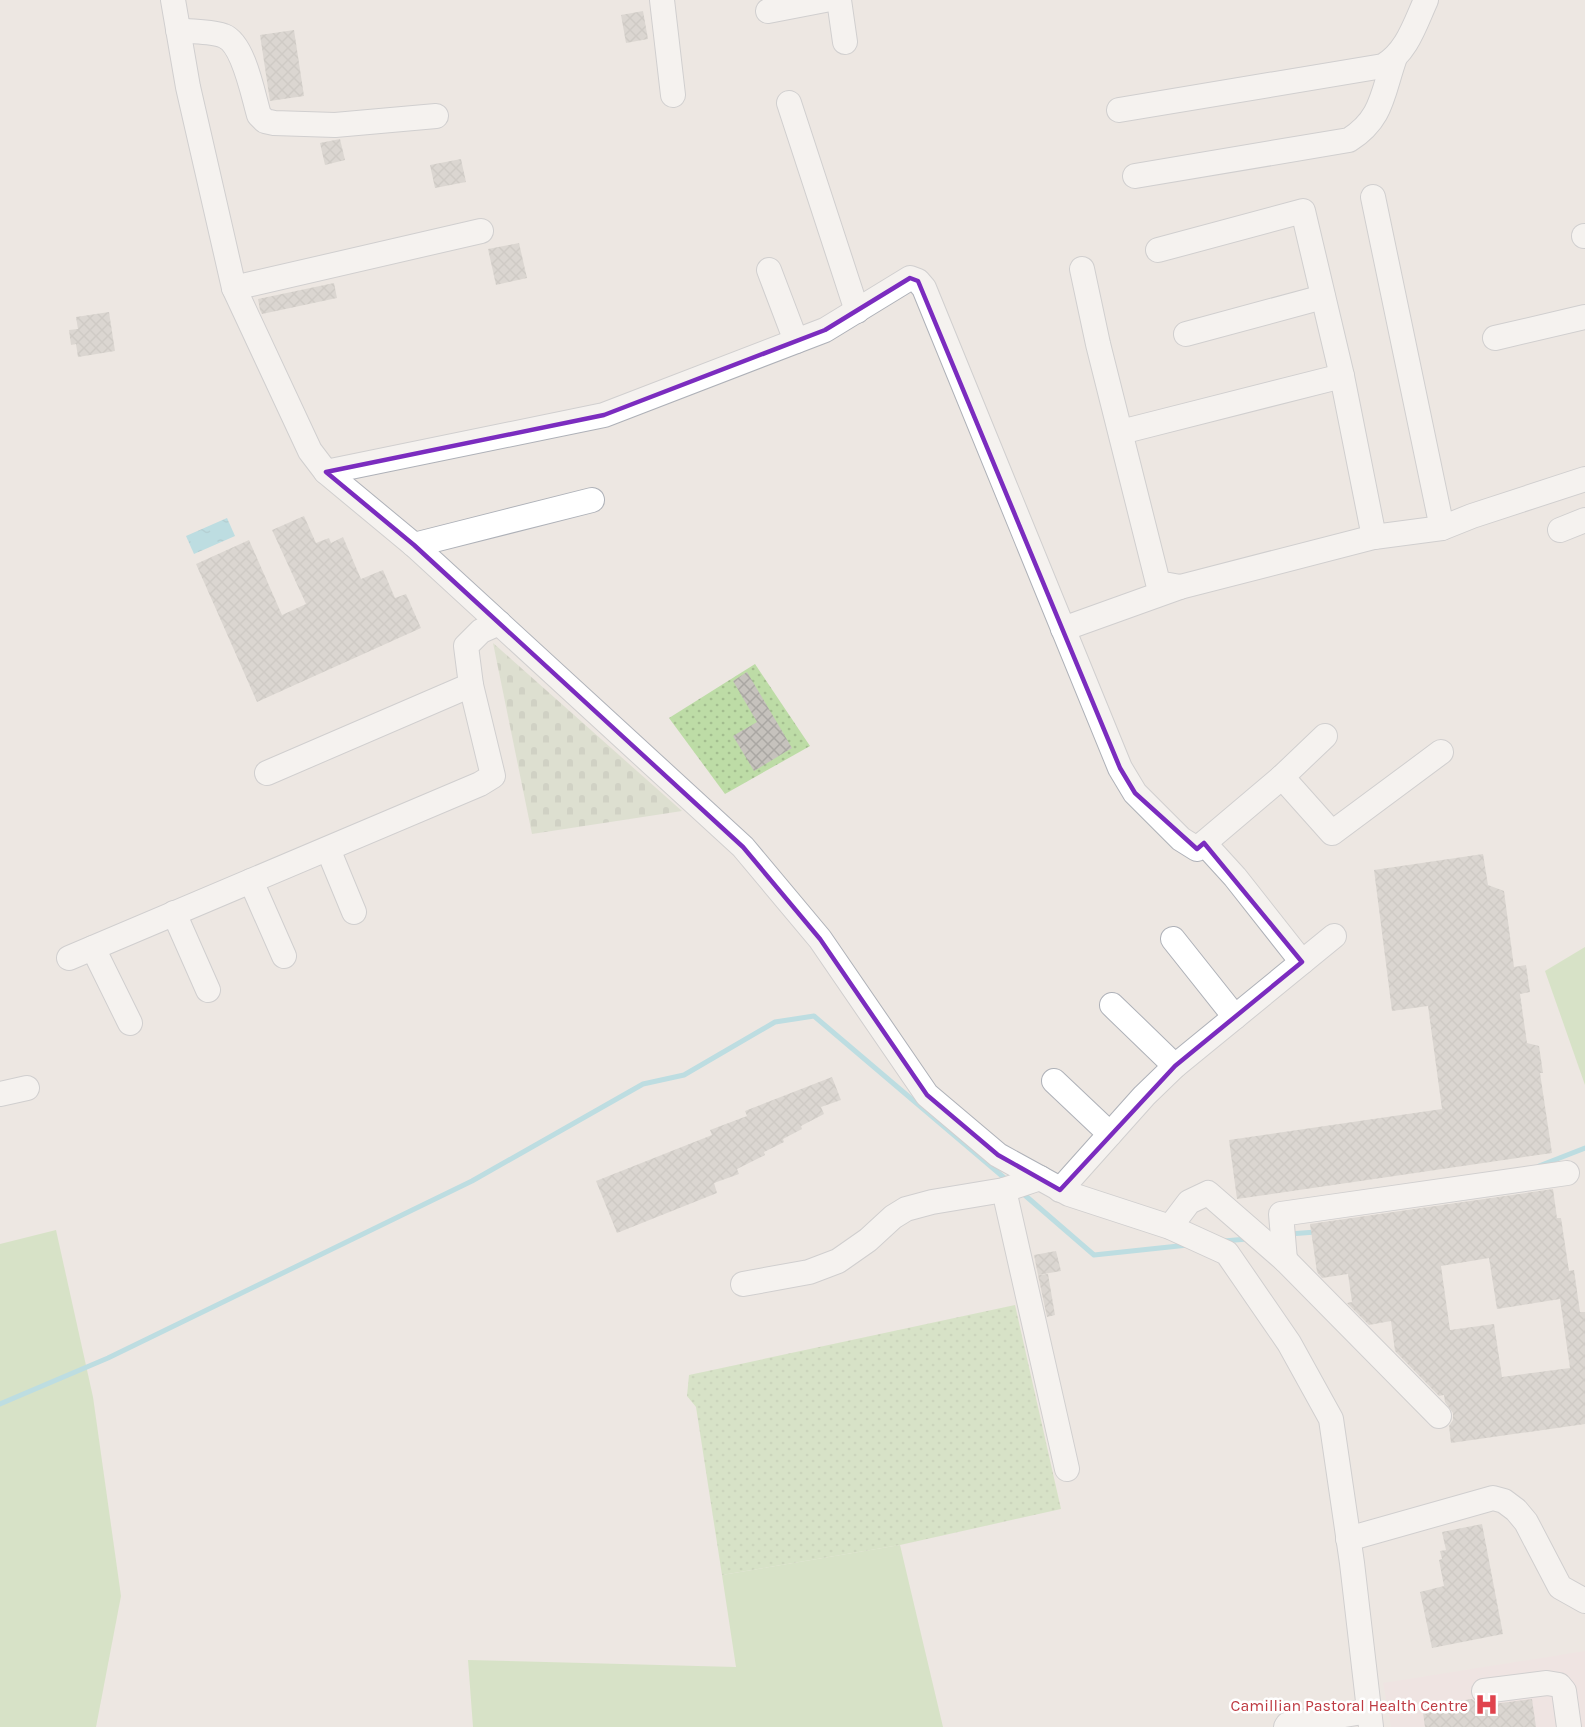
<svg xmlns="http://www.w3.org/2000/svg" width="1585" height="1727" font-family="Karla,sans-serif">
<defs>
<pattern id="cemetery-stones" width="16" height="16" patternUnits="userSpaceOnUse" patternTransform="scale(1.5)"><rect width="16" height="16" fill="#cad5bb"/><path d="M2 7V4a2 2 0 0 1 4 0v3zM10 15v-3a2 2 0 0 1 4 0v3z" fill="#aeb7a1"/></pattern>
<pattern id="park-dots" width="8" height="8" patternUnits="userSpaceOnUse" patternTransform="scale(1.5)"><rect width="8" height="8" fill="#bddca6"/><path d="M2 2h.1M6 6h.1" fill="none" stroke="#a3bd8f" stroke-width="1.8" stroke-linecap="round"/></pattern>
<pattern id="water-ripples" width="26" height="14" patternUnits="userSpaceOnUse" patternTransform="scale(1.5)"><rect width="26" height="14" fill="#83d0e1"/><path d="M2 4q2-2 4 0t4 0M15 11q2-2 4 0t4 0" fill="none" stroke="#71b3c1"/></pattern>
<pattern id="building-cross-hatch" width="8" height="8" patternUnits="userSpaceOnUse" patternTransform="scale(1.5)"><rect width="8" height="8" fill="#c6c2bd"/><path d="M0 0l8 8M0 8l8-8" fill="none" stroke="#aaa7a3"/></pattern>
</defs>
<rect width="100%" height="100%" fill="#ede7e2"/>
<!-- medical -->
<path fill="#f2e1e3" d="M1585 1651V1727H1391L1383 1683Z"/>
<!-- grass -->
<g fill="#bddca6">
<path d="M1585 947V1085L1545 971Z"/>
<path d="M56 1230 93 1397 121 1596 96 1727H0V1244Z"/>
<path d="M900 1545 943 1727H473L468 1660 736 1667 722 1575Z"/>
</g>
<!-- cemetery -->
<path fill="url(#cemetery-stones)" d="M493 643 682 811 532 834Z"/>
<!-- park -->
<g fill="url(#park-dots)">
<path d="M755 664 810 746 725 794 669 718Z"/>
<path d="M1015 1305 1061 1509 900 1545 722 1575 696 1407 687 1396 689 1375Z"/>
</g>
<!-- water -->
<path fill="url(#water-ripples)" d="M227 518 235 536 194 554 186 536Z"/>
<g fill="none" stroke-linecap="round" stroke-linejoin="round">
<!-- stream -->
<g stroke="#83d0e1" stroke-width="5">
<path d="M1539 1166 1585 1148"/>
<path d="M1020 1191 1094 1255 1188 1245"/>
<path d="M1289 1234 1316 1232"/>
<path d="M1224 1241 1247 1239"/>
<path d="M0 1404 108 1358 472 1181 643 1084 684 1075 775 1022 814 1016 1008 1181"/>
</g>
</g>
<!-- building -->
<g fill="url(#building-cross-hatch)" fill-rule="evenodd">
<path d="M643 11 648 39 626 43 621 15Z"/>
<path d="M294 30 304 96 270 101 260 35Z"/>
<path d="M340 139 345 160 325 165 320 143Z"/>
<path d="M461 159 466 182 435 188 430 165Z"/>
<path d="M519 243 527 278 496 285 488 249Z"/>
<path d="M334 283 337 298 262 314 260 310 258 299Z"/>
<path d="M109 312 115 351 78 357 76 344 71 345 69 330 78 329 76 317Z"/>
<path d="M304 516 316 543 329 538 331 543 343 537 361 579 383 570 395 598 406 594 421 628 257 702 196 564 249 540 282 615 306 604 272 530Z"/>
<path d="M747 672 792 748 754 771 733 736 757 722 733 681Z"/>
<path d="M1483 854 1488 885 1504 891 1514 967 1526 965 1530 992 1520 994 1527 1043 1539 1046 1543 1073H1540L1552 1153 1237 1199 1229 1140 1442 1109 1428 1006 1392 1011 1374 870Z"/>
<path d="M832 1077 841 1100 821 1107 824 1114 801 1126 802 1129 783 1139 784 1142 764 1152 765 1155 737 1169 739 1174 714 1183 717 1193 617 1233 596 1181 712 1135 710 1130 747 1116 745 1111Z"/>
<path d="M1553 1189 1557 1218H1561L1569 1271 1574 1270 1580 1312H1585V1424L1451 1443 1449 1426 1453 1420V1413L1445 1402 1444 1395 1439 1396 1395 1351 1391 1321 1369 1325 1347 1303 1352 1302 1348 1274 1322 1278 1317 1272 1310 1224ZM1489 1258 1497 1309 1560 1299 1570 1368 1502 1377 1494 1324 1450 1330 1441 1266Z"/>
<path d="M1056 1251 1061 1271 1038 1275 1034 1255Z"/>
<path d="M1048 1274 1055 1315 1047 1317 1038 1275Z"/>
<path d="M1482 1524 1503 1634 1432 1648 1420 1592 1444 1586 1439 1560 1442 1559 1440 1551 1446 1550 1442 1532Z"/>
<path d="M1472 1699 1478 1704 1485 1705 1532 1699 1536 1727H1425L1422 1706Z"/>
</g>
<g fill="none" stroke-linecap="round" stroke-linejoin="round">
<defs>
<g id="minor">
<path d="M173 0 188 87 234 288 310 451 326 472 414 545 743 847 820 939 927 1095 998 1155 1069 1194 1170 1227 1227 1253 1289 1343 1331 1419 1352 1563 1371 1727"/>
<path d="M662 0 673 95"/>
<path d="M839 0 845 42"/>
<path d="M768 11 825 0"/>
<path d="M178 30C191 32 213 31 224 36 244 44 253 95 259 115L265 121 274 123 335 125 436 116"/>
<path d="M789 103 857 311"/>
<path d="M1119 110 1383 66C1407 52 1415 24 1426 0"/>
<path d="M1135 176 1349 140C1382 119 1382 95 1394 60"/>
<path d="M1373 197 1442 528"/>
<path d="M1584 236H1585"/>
<path d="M1158 250 1303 211 1342 376 1374 537"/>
<path d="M1082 269 1098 344 1158 583 1180 587 1374 537 1442 528 1472 516 1585 479"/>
<path d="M769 270 796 341"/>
<path d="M234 288 481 231"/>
<path d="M1186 334 1323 297"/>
<path d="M1495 338 1585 317"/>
<path d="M1121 432 1342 376"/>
<path d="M326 472 604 415 825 330 910 278 918 281 924 288 1120 768 1135 793 1181 839 1197 849 1282 777 1325 736"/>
<path d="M1560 530 1585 520"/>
<path d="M414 545 592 500"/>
<path d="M1063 629 1180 587"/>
<path d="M267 773 471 685 466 646 481 631 499 623"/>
<path d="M1282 777 1332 833 1441 752"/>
<path d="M1204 843 1235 877 1302 962"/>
<path d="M328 849 354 912"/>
<path d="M251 881 284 956"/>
<path d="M174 913 208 990"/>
<path d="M1173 939 1235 1017"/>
<path d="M93 948 130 1023"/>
<path d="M69 958 480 784 493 776 471 685"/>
<path d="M1112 1005 1175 1066"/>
<path d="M1054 1081 1110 1134"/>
<path d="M0 1094 27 1088"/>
<path d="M1004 1190 1067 1469"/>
<path d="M1060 1190 1144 1096 1175 1066 1334 936"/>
<path d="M1170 1227 1189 1202 1208 1193 1285 1260 1439 1416"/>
<path d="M1285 1260 1281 1214 1567 1173"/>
<path d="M743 1284 809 1272 838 1261 868 1240 893 1217 906 1209 932 1202 1004 1190 1040 1178"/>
<path d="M1348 1539 1493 1498 1504 1501 1516 1510 1526 1522 1560 1587 1585 1601"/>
<path d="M1484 1691 1547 1683 1559 1685 1564 1691 1569 1727"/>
<path d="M1286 1727 1288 1724 1369 1711"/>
</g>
</defs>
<!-- minor casing -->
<use href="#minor" stroke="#aeb1b8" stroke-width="26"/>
<!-- minor -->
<use href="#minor" stroke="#fff" stroke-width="24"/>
</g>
<!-- marked area -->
<path d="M0 0H1585V1727H0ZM910 278 918 281 1120 768 1135 793 1197 849 1204 843 1302 962 1175 1066 1060 1190 998 1155 927 1095 820 939 743 847 414 545 326 472 604 415 825 330Z" fill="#ede7e2" fill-opacity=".55" fill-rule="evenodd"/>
<path fill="none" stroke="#7b2cbf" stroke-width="4.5" stroke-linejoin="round" d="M910 278 918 281 1120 768 1135 793 1197 849 1204 843 1302 962 1175 1066 1060 1190 998 1155 927 1095 820 939 743 847 414 545 326 472 604 415 825 330Z"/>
<!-- icons -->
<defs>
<symbol id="hospital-bare" viewBox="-9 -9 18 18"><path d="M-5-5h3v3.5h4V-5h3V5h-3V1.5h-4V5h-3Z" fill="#e0444e" stroke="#fff" stroke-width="2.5" paint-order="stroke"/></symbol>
</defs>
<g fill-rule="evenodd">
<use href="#hospital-bare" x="1470" y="1688" width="33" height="33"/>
</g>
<g text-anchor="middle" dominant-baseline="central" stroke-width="5" stroke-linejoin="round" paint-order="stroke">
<!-- health labels -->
<g font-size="16" fill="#be3a42" stroke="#fff" text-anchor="end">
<text x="1468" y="1705">Camillian Pastoral Health Centre</text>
</g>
</g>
</svg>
